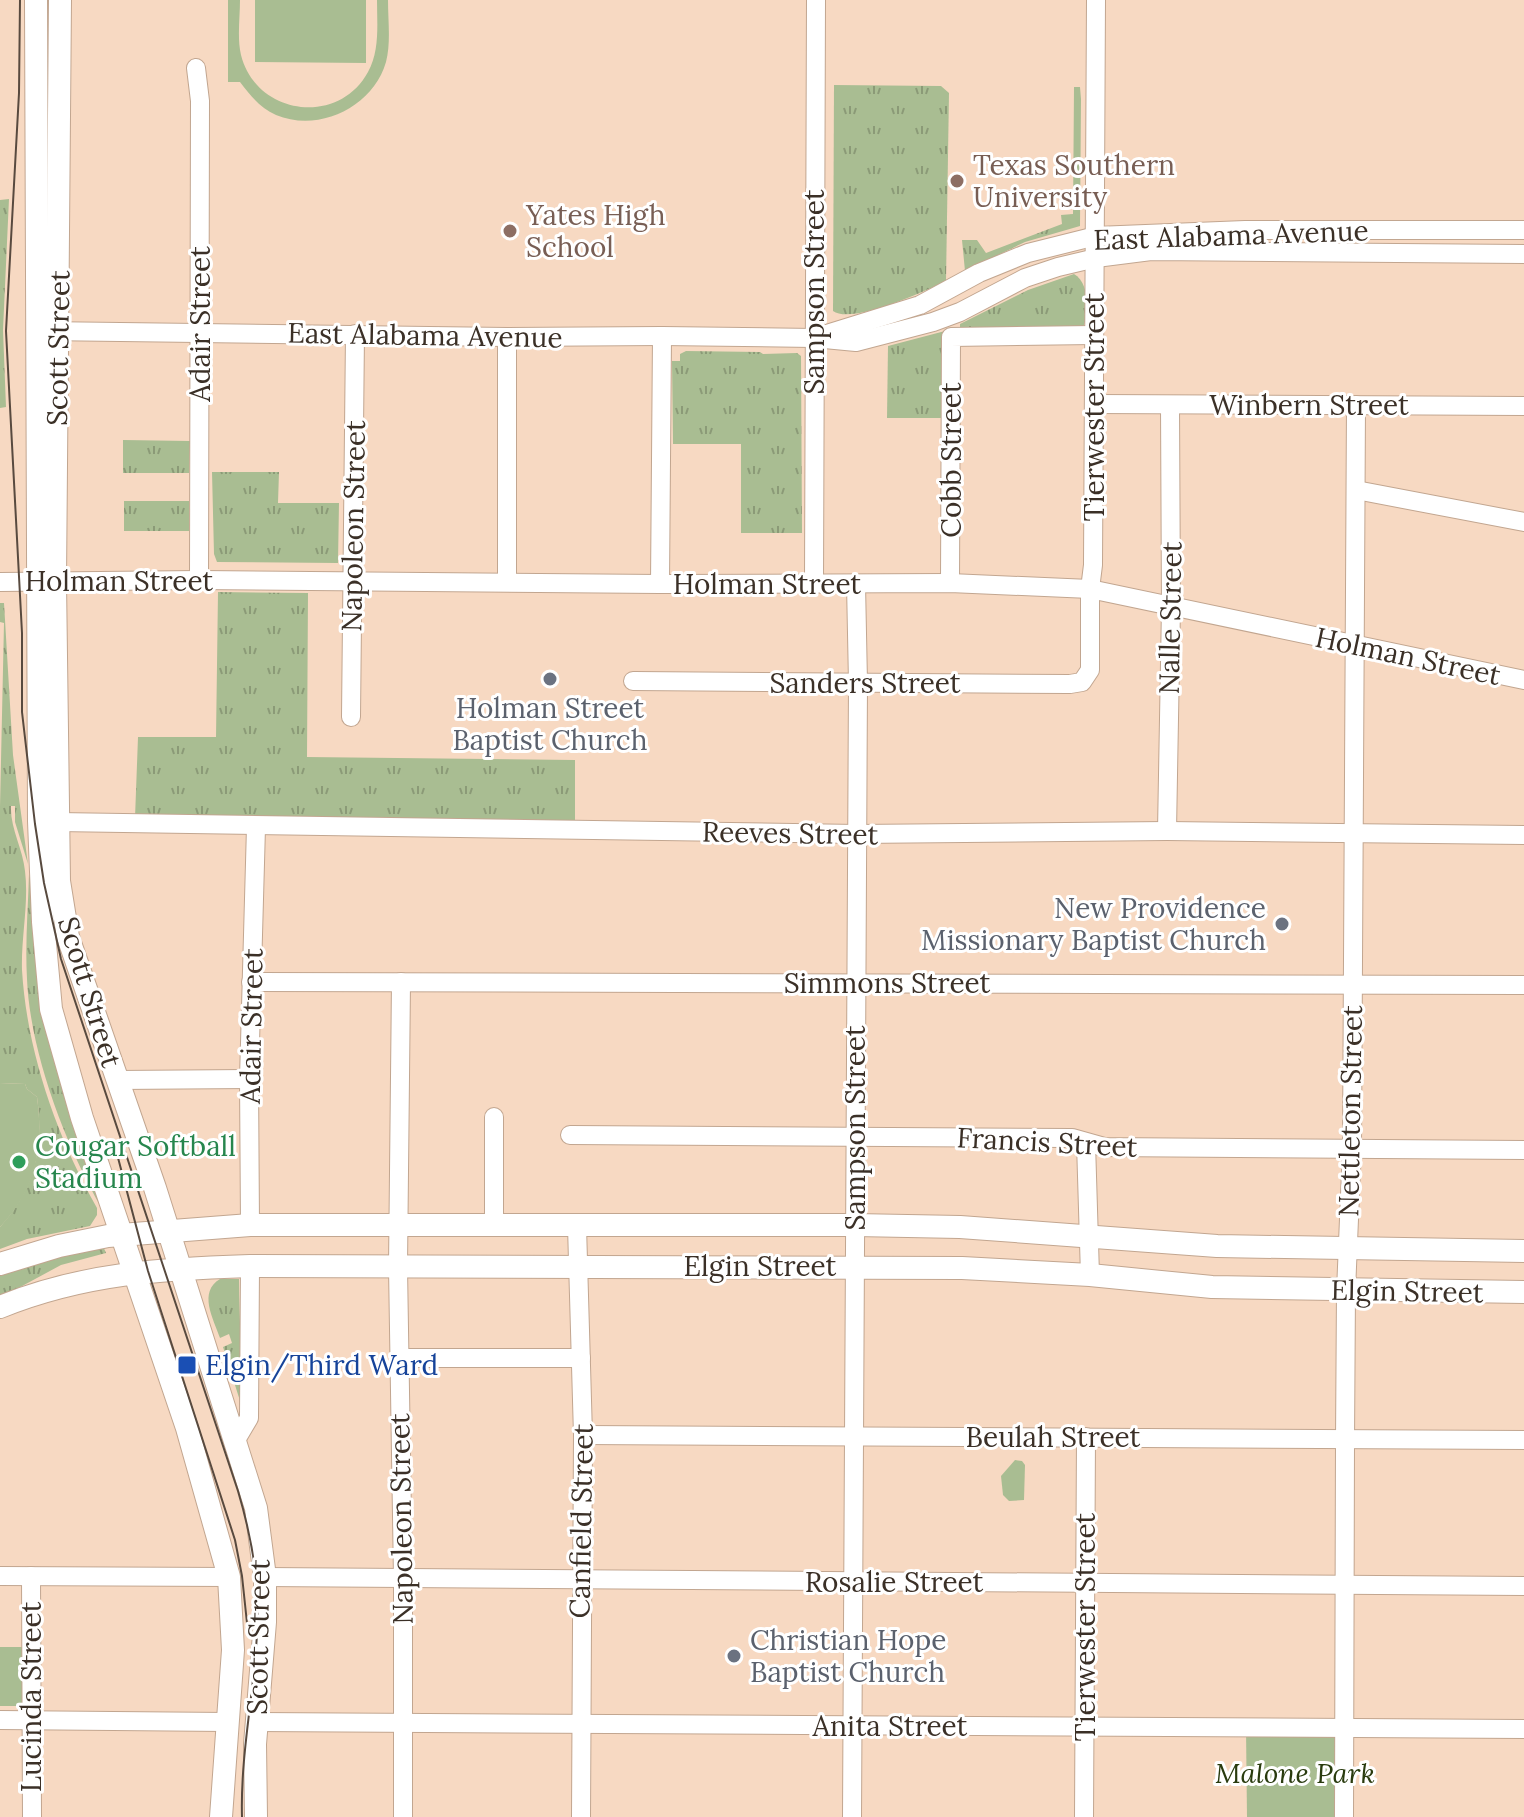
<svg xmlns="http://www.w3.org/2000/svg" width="1524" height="1817" font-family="Lora,serif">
<defs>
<pattern id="grass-tufts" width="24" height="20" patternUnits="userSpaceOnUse" patternTransform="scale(2)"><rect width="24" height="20" fill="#a9bd92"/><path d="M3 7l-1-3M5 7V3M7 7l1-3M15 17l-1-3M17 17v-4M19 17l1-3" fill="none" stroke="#8b9a77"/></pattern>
</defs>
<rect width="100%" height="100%" fill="#f7d9c2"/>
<!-- grass -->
<g fill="url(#grass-tufts)">
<path d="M834 85 941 86 949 93 946 281C925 291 852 325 833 311Z"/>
<path d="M1074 87H1080L1081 99 1080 226 1025 242 965 271 962 240H977L986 253 1062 224 1061 215 1073 214Z"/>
<path d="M9 199 3 330 6 407 0 408V200Z"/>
<path d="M1074 274C1089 282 1090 313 1083 327L960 330V324L1028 290Z"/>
<path d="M945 331 943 418H887L888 346Z"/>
<path d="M686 351 760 352 763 354 797 353 801 356 802 533H741V444H673L672 361H680V354Z"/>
<path d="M123 440 190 441 189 473H123Z"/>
<path d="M212 472H279L278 503H339L338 563 217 562 214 554Z"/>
<rect x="124" y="501" width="65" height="30"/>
<path d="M218 592 308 593 307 757 575 760V825L135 818 138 737H216Z"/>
<path d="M0 603H4L13 755 28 864 15 822V806H11C10 828 23 849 25 871 29 903 21 937 22 970 27 1053 57 1137 97 1208V1215L90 1226 27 1239 0 1249V1227C35 1189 44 1147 37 1097L27 1089 25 1084 0 1083V807L4 623 0 622Z"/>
<path d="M29 874 34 896 101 1207C65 1144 30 1052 27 979 25 944 28 909 29 874Z"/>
<path d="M103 1246 106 1253 61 1265 0 1298V1271Z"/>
<path d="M220 1279H239C239 1321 243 1362 241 1404L223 1347 232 1343 229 1334 220 1338C213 1318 198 1292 220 1279Z"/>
</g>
<!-- park -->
<g fill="#a9bd92">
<path d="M228 0H240C240 17 237 38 241 55 256 115 338 127 368 72 380 50 377 24 377 0H388C388 20 391 43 386 62 373 107 319 133 276 115 260 108 250 95 240 82H228Z"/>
<path d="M255 0H366V63L255 62Z"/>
<path d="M0 1083 25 1084 27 1089 37 1097C44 1147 36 1190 0 1227Z"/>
<path d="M1015 1460 1022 1461 1025 1465 1024 1500 1009 1501 1003 1495 1001 1476Z"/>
<rect x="0" y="1647" width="23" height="59"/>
<path d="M1246 1728H1344V1817H1247Z"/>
</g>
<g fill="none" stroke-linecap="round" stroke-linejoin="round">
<defs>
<g id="minor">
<path d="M196 68 200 101 199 580"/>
<path d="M43 331 507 337 662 336 814 338 856 342 933 322 960 312 1025 278 1058 267 1096 258 1151 251 1524 254"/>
<path d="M820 336 920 305 979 273 1028 253 1096 236 1245 230H1524"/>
<path d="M507 337V582"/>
<path d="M1095 404 1524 406"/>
<path d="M1356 490 1524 522"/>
<path d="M0 582 199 580 660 584 950 583 1090 589 1524 680"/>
<path d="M814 583 816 0"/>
<path d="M950 583 951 337 1094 335"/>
<path d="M660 584 662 336"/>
<path d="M633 681 1070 684 1082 682 1090 670V589L1093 565 1096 0"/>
<path d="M351 717 355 334"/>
<path d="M57 822 857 834 1167 831 1524 835"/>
<path d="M1167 831 1171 607 1170 405"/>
<path d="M251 982 1524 985"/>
<path d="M401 982 398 1267 403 1578V1817"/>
<path d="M117 1080 249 1079"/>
<path d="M494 1117V1225"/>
<path d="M570 1135 1072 1138 1104 1147 1524 1150"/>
<path d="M1086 1143 1090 1275"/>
<path d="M250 1225 249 1079 256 827"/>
<path d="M577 1226 583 1435 581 1817"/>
<path d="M399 1358H581"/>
<path d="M583 1435 1524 1440"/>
<path d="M236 1440 249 1418 250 1266"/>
<path d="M0 1576 229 1577"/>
<path d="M31 1576 32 1817"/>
<path d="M265 1577 1524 1586"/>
<path d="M0 1720 227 1722"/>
<path d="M257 1722 1524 1729"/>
<path d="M852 1817 858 683 856 584"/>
<path d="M1084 1817 1086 1437"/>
<path d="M1344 1817 1345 1440 1346 1291 1352 1147 1356 405"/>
</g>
<g id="major">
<path d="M36 0 39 821 43 922 51 1009 82 1118 187 1428 229 1577 233 1650 221 1817"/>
<path d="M60 0 55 581 59 881 68 937 155 1188 256 1508 265 1577V1622L255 1744 256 1817"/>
<path d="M0 1264 59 1246 108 1236 250 1225H855L960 1227 1217 1246 1524 1251"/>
<path d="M0 1307C84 1273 161 1269 250 1266L962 1268 1090 1275 1212 1287 1524 1292"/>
</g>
</defs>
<!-- minor casing -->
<use href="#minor" stroke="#c2a690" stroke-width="20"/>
<!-- major casing -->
<use href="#major" stroke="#c2a690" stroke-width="24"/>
<!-- minor -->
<use href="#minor" stroke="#fff" stroke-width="18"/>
<!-- major -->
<use href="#major" stroke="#fff" stroke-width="22"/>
<!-- tram -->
<g stroke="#584a3f" stroke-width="2">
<path d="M20 0 19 93 6 331 22 633V712L35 824 44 883 61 959 238 1491C249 1528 257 1567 258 1607 258 1677 240 1747 242 1817"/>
<path d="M117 1154 148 1271 235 1540 242 1576 247 1623"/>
</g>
</g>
<!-- markers -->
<g fill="#8d6e63" stroke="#fff" stroke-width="3">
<circle cx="957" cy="181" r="8"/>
<circle cx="510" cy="231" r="8"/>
</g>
<g fill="#6b7280" stroke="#fff" stroke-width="3">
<circle cx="550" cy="679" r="8"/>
<circle cx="1282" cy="924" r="8"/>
<circle cx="734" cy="1656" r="8"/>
</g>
<circle fill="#2e9e5b" stroke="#fff" stroke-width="3" cx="19" cy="1162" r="8"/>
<rect fill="#1a4fb4" stroke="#fff" stroke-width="3" x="177" y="1355" width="20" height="20" rx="4"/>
<g text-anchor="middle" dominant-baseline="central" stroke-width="6" stroke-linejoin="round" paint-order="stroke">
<!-- education labels -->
<g font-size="28" fill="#785e54" stroke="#fff" text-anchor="start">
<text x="973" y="165">Texas Southern<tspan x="973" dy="32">University</tspan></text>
<text x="526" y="215">Yates High<tspan x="526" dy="32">School</tspan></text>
</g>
<!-- street labels -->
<g font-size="28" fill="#3b3027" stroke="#fff">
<text transform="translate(1231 235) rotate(-2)">East Alabama Avenue</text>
<text transform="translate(814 292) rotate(-90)">Sampson Street</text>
<text transform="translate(200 324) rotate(-90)">Adair Street</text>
<text transform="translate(425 335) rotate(1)">East Alabama Avenue</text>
<text transform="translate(58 348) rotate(-89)">Scott Street</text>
<text x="1309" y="405">Winbern Street</text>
<text transform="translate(1094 407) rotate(-90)">Tierwester Street</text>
<text transform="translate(951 460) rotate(-90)">Cobb Street</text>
<text transform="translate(353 526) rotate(-89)">Napoleon Street</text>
<text x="119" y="581">Holman Street</text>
<text x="767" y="584">Holman Street</text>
<text transform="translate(1170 618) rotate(-89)">Nalle Street</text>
<text transform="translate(1408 656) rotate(12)">Holman Street</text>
<text x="865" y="683">Sanders Street</text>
<text transform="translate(790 833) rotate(1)">Reeves Street</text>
<text x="887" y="983">Simmons Street</text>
<text transform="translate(90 992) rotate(73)">Scott Street</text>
<text transform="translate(251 1026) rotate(-89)">Adair Street</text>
<text transform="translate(1350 1111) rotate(-89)">Nettleton Street</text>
<text transform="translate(855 1128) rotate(-90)">Sampson Street</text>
<text transform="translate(1047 1142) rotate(3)">Francis Street</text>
<text x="760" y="1266">Elgin Street</text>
<text transform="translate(1407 1291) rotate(1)">Elgin Street</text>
<text x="1053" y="1437">Beulah Street</text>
<text transform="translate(401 1519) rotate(-91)">Napoleon Street</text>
<text transform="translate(581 1521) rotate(-89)">Canfield Street</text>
<text x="894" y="1582">Rosalie Street</text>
<text transform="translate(1085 1627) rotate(-90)">Tierwester Street</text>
<text transform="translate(258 1637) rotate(-89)">Scott Street</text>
<text transform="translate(31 1697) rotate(-90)">Lucinda Street</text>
<text x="890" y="1726">Anita Street</text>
</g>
<!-- worship labels -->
<g font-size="28" fill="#5b616d" stroke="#fff">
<text x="550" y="708">Holman Street<tspan x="550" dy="32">Baptist Church</tspan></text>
<text x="1266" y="908" text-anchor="end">New Providence<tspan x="1266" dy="32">Missionary Baptist Church</tspan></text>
<text x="750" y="1640" text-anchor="start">Christian Hope<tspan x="750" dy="32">Baptist Church</tspan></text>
</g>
<!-- leisure labels -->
<g font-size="28" fill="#27864d" stroke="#fff" text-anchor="start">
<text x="35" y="1146">Cougar Softball<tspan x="35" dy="32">Stadium</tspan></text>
</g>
<!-- transit labels -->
<g font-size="28" fill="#164399" stroke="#fff" text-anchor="start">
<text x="205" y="1365">Elgin/Third Ward</text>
</g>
<!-- park labels -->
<g font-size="28" font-style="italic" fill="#293b0e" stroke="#fff">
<text x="1295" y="1773">Malone Park</text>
</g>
</g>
</svg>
